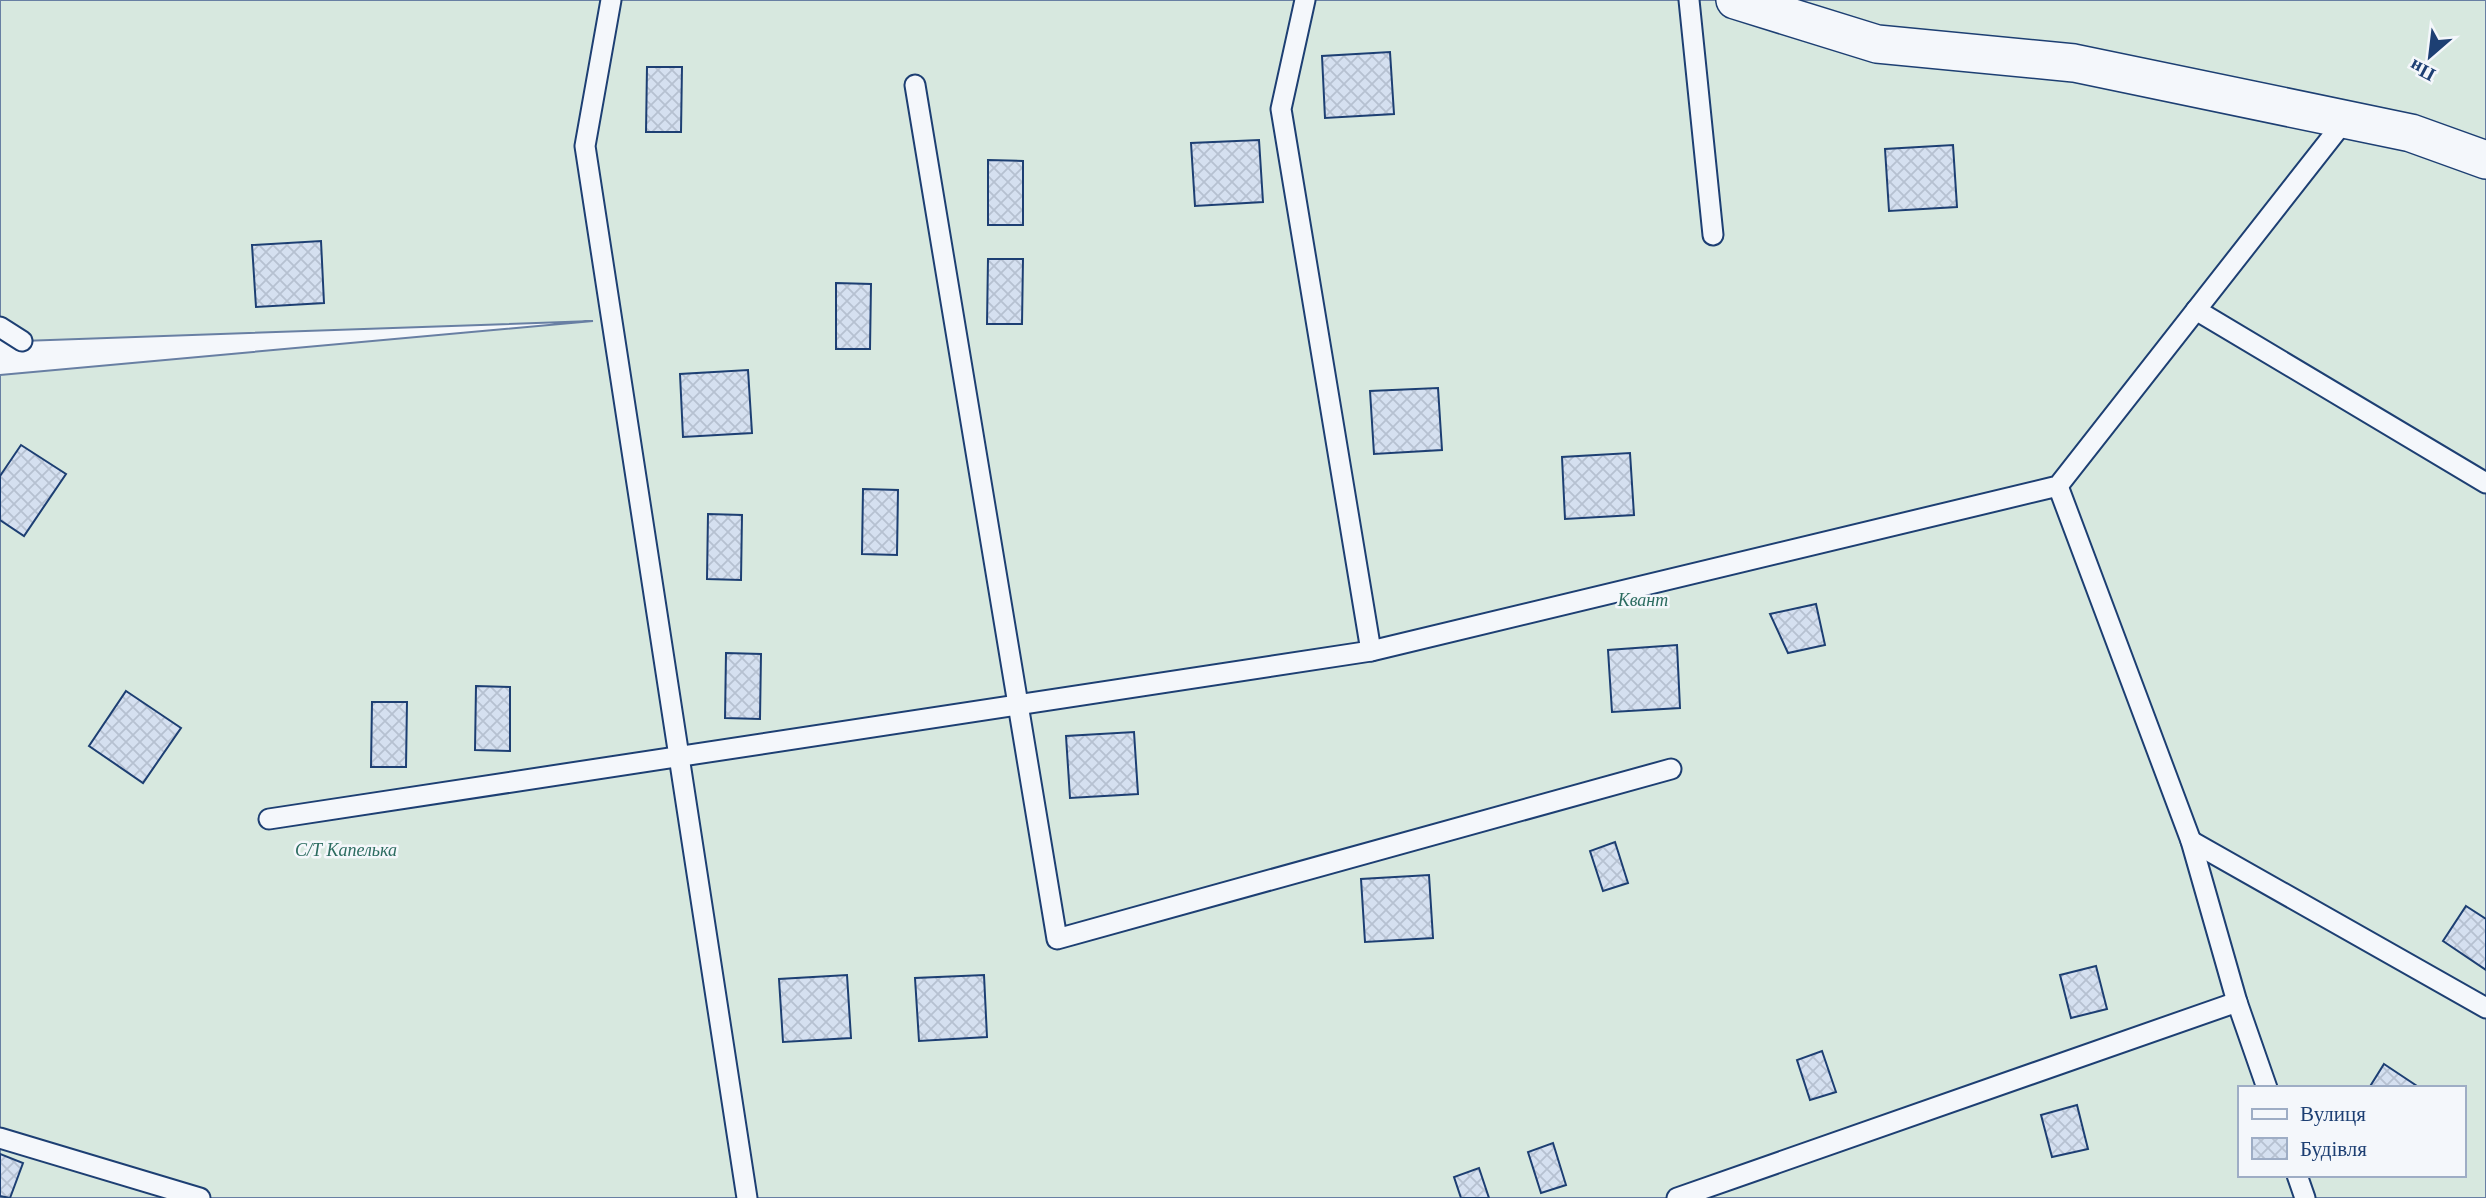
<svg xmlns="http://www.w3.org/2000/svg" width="2486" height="1198" font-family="Georgia,serif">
<defs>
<pattern id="building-cross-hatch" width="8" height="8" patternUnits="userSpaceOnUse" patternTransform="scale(1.75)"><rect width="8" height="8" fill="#d5e0f0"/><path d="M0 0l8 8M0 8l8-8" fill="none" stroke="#b6c1d1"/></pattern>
</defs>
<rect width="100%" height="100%" fill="#f4f7fb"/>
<!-- garden -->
<path fill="#d7e8df" stroke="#687fa3" stroke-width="2" fill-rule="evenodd" d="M0 0H2486V1198H0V375L593 321 22 341 0 328ZM2239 1088H2463V1175H2239Z"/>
<!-- building -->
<g fill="url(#building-cross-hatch)" stroke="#1d3f73" stroke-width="2">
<path d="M1390 52 1394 114 1325 118 1322 56Z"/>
<path d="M647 67H682L681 132H646Z"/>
<path d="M1259 140 1263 202 1195 206 1191 143Z"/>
<path d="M1953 145 1957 207 1889 211 1885 149Z"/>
<path d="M988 160 1023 161V225H988Z"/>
<path d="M321 241 324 303 256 307 252 245Z"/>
<path d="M988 259H1023L1022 324H987Z"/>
<path d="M836 283 871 284 870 349H836Z"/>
<path d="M748 370 752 433 683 437 680 374Z"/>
<path d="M1438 388 1442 450 1374 454 1370 391Z"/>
<path d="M21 445 66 474 24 536 0 520V476Z"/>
<path d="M1630 453 1634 515 1565 519 1562 457Z"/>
<path d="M863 489 898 490 897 555 862 554Z"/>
<path d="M708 514 742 515 741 580 707 579Z"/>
<path d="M1816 604 1825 645 1788 653 1770 614Z"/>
<path d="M1677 645 1680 708 1612 712 1608 650Z"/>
<path d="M726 653 761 654 760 719 725 718Z"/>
<path d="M476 686 510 687V751L475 750Z"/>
<path d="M126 691 181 728 143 783 89 746Z"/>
<path d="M372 702H407L406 767H371Z"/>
<path d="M1134 732 1138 794 1070 798 1066 736Z"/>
<path d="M1615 842 1628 883 1603 891 1590 851Z"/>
<path d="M1429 875 1433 938 1365 942 1361 879Z"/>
<path d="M2466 906 2486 919V970L2443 941Z"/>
<path d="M2096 966 2107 1009 2071 1018 2060 975Z"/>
<path d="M847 975 851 1038 783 1042 779 979Z"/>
<path d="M984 975 987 1037 919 1041 915 978Z"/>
<path d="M1822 1051 1836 1092 1810 1100 1797 1060Z"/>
<path d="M2384 1064 2420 1088H2369Z"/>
<path d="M2077 1105 2088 1149 2052 1157 2041 1115Z"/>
<path d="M1553 1143 1566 1185 1541 1193 1528 1152Z"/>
<path d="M0 1154 23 1163 10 1198 0 1196Z"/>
<path d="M1479 1168 1489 1198H1461L1454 1177Z"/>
</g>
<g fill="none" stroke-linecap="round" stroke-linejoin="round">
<defs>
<g id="lane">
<path d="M611 0 585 146 747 1198"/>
<path d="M1305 0 1281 109 1371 651"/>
<path d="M1689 0 1713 235"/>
<path d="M915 85 1057 939 1671 769"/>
<path d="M2196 310 2486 483"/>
<path d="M0 327 22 341"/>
<path d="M2058 486 2191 841 2237 1002 2267 1088"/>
<path d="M269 819 1371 651 2058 486 2346 119"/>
<path d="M2191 841 2486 1008"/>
<path d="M0 1138 200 1198"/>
<path d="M2297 1175 2305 1198"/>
<path d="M1677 1198 2237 1002"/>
</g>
<path id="street" d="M1735 0 1877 44 2074 63 2411 133 2486 160"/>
</defs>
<!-- lane casing -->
<use href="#lane" stroke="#1d3f73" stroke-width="23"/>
<!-- street casing -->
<use href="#street" stroke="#1d3f73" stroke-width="40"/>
<!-- lane -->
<use href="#lane" stroke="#f4f7fb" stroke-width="19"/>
<!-- street -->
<use href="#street" stroke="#f4f7fb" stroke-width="37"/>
</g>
<g text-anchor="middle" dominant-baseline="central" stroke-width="5" stroke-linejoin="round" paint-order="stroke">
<!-- park labels -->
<g font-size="18" font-style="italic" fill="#2c6c60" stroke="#f4f7fb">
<text x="1643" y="600">Квант</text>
<text x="346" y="850">С/Т Капелька</text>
</g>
</g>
<!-- legend -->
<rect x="2238" y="1086" width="228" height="91" fill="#f4f7fb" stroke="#9eadc5" stroke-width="2"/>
<rect x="2252" y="1109" width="35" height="10" fill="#f4f7fb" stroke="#9eadc5" stroke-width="2"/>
<text x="2300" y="1121" font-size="21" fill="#1d3f73">Вулиця</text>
<rect x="2252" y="1138" width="35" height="21" fill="url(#building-cross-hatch)" stroke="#9eadc5" stroke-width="2"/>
<text x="2300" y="1156" font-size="21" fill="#1d3f73">Будівля</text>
<!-- north arrow -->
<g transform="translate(2430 56) rotate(208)" stroke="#f4f7fb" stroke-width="5" paint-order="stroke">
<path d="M0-5L12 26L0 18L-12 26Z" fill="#1d3f73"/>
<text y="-10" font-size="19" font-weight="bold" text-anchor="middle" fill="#1d3f73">Пн</text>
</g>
</svg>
